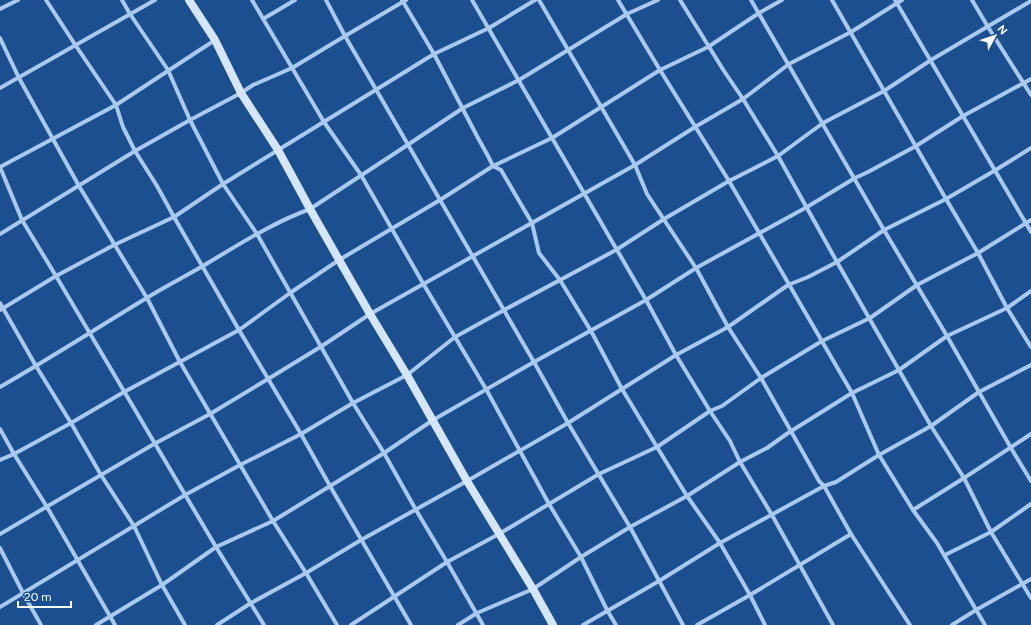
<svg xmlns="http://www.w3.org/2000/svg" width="1031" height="625" font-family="Figtree,sans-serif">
<rect width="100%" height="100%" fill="#1b4f8f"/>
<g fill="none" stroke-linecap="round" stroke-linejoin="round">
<!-- street -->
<g stroke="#a9c9ee" stroke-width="4">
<path d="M46 0 76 46 116 105 123 127 135 151 157 186 174 217 239 330 301 434 330 486 411 625"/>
<path d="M122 0 130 14 168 70 190 120 223 184 257 234 353 403 384 453 416 510 447 562 483 625"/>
<path d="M252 0 324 122 361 175 424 285 486 389 549 504 581 557 607 610 616 625"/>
<path d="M326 0 345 36 534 362 568 423 630 527 683 625"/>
<path d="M402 0 434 54 478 138 488 156 493 166 501 170 532 223 539 253 560 280 591 331 622 389 657 447 687 496 720 543 750 595 765 625"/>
<path d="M472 0 646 300 676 355 710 411 730 441 740 462 772 515 833 625"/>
<path d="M539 0 635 165 647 194 696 268 728 327 761 378 819 481 824 486 851 534 910 625"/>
<path d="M618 0 660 70 729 181 852 393 879 455 913 510 937 543 985 625"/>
<path d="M680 0 724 71 743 99 778 156 837 262 931 426 964 478 991 532 1031 598"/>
<path d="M751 0 884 230 947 336 1011 448 1031 481"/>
<path d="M832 0 946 199 978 253 1007 308 1031 347"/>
<path d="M895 0 1031 232"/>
<path d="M972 0 988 27 1031 95"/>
<path d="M0 9 18 0"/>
<path d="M263 19 295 0"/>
<path d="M0 38 19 78 79 186 147 298 180 362 273 521 306 573 337 625"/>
<path d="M0 88 155 0"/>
<path d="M0 167 22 220 56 276 216 547 264 625"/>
<path d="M0 167 116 105 215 40"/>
<path d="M0 234 135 151 190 120 241 93 253 85 292 68 345 36 406 0"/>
<path d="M0 303 36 366 71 423 101 475 134 526 162 585 185 625"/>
<path d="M0 310 56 276 114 245 174 217 223 184 434 54 489 28 535 0"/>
<path d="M0 387C49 359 97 328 145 299 164 287 184 277 203 266 238 245 272 223 310 209L409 144 463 108 519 80 627 14 658 0"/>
<path d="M0 429 14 454 47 507 115 625"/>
<path d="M0 460 14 454 71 423 124 392 239 330 290 293 339 260 440 200 493 166 552 138 660 70 708 47 759 13 782 0"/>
<path d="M913 510 964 478 1031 434"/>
<path d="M0 534 154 444 210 414 268 379 322 346 370 314 635 165 695 127 743 99 789 64 851 32 902 0"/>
<path d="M0 548 23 593 41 625"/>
<path d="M945 555 991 532 1031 504"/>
<path d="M0 607 185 495 240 465 301 434 353 403 407 375 455 337 504 310 616 250 664 219 729 181 778 156 823 123 884 91 931 60 1031 1"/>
<path d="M96 625 162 585 216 547 273 521 384 453 433 420 534 362 646 300 696 268 807 207 855 178 868 172 916 146 963 116 1031 79"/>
<path d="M217 625 251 603 306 573 361 540 467 481 568 423 676 355 728 327 788 285 808 277 837 262 884 230 946 199 994 171 1031 148"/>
<path d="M351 625 447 562 499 534 599 474 657 447 710 411 722 406 761 378 822 341 870 318 917 285 978 253 1031 220"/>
<path d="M458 625 477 613 533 589 581 557 630 527 687 496 740 462 767 448 788 433 852 393 899 370 947 336 1007 308 1031 291"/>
<path d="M583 625 659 581 720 543 824 486 836 482 879 455 931 426 979 392 1031 365"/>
<path d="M697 625 750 595 851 534"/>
<path d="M952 625 976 610 1031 579"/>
</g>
<!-- secondary -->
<path stroke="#d6e6fa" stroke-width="8" d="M189 0 215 40 241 93 278 150 310 209 370 314 407 375 467 481 533 589 553 625"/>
</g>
<!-- north arrow -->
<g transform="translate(995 36) rotate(50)" stroke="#1b4f8f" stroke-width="3" paint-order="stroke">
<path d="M0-3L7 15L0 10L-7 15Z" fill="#ffffff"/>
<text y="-6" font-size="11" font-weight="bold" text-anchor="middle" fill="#ffffff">N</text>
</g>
<!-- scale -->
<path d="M18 601v6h53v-6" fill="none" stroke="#ffffff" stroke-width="2"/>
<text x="24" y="601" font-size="12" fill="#ffffff" stroke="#1b4f8f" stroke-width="3" paint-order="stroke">20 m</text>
</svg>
